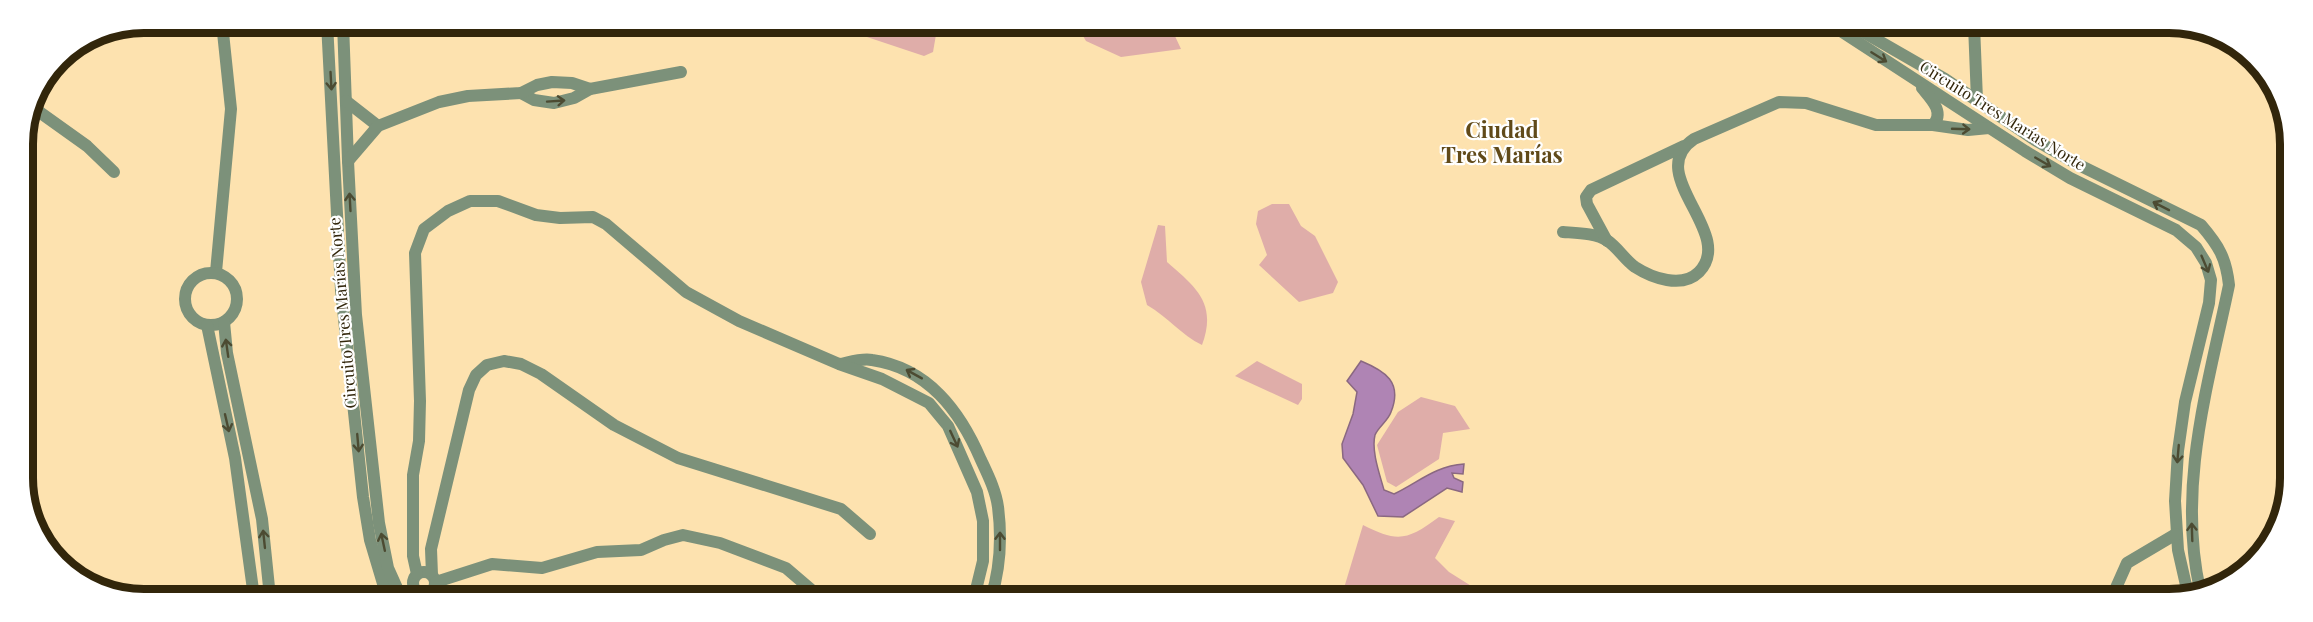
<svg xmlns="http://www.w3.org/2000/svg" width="2313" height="622" font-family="'Playfair Display',serif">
<rect width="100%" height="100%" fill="#fde2af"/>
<!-- green -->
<g fill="#dfada9">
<path d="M849 23H933L937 29 933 52 924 56 867 37Z"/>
<path d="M1076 24H1151L1156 37 1174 34 1181 49 1121 57 1086 41Z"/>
<path d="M1272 204H1289L1301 226 1315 236 1338 282 1333 293 1299 302 1259 265 1267 255 1256 224 1258 211Z"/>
<path d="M1158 225 1165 226 1167 262C1197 288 1217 304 1202 345 1181 335 1168 317 1147 305L1141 282Z"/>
<path d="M1257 361 1302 384V399L1298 405 1235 376Z"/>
<path d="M1421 397 1455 406 1470 429 1443 433 1439 459 1396 487 1387 482 1377 445 1398 412Z"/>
<path d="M1439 517 1455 521 1435 558 1449 572 1492 599 1341 598 1363 525C1398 543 1408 540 1439 517Z"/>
</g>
<!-- water -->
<path fill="#af84b4" stroke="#8a6881" stroke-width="1.5" d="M1361 361C1385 371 1403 382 1391 412 1388 421 1378 427 1375 435 1371 451 1380 475 1384 490L1394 494C1419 482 1435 466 1464 464L1463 474 1452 473 1454 478 1463 482 1462 492 1447 488 1403 517 1378 516 1363 485 1343 458 1342 444 1353 414 1357 392 1347 381Z"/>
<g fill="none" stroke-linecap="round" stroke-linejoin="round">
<!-- minor -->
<g stroke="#7c917a" stroke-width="12">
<path d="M327 23 341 290 363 497 370 540 387 597"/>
<path d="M343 23 348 161 356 315 379 523 388 568 401 597"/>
<path d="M1830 24 2025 151 2070 178 2176 230 2196 247 2206 263 2211 280 2209 303 2185 402 2178 451 2175 501 2178 550 2188 594"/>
<path d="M1851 25 1945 79 2035 140 2079 165 2201 225C2219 246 2226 258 2229 285 2208 386 2177 486 2200 590"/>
<path d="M1974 25 1977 100"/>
<path d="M1922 88C1931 99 1945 112 1933 125"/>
<path d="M521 93 534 100 554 103 574 98 590 89 681 72"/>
<path d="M346 101 378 126"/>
<path d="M31 106 87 146 114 172"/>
<path d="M348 161 378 126 439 102 468 96 521 93 537 85 552 82 572 83 590 89"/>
<path d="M1563 232C1577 233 1596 233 1608 241 1618 248 1625 260 1635 267 1652 278 1682 289 1699 272 1737 233 1642 174 1694 139L1779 102 1806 103 1876 125H1933L1968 130 1989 128"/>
<path d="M1607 241 1587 204 1586 197 1591 190 1684 146"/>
<path d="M216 272 231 109 222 23"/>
<circle cx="211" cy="299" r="26"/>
<path d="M224 322 227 353 262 519 270 597"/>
<path d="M207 325 235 458 254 597"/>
<path d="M840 364C850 362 862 358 872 360 928 368 960 411 981 460 988 475 996 491 998 507 1002 538 1000 569 991 598"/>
<circle cx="424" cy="583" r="11"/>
<path d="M417 574 413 556V475L419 441 420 401 415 253 424 229 448 211 470 201H498L536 215 560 218 593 217 606 224 686 292 739 321 839 364 882 379 929 403 948 426 977 492 983 521V561L974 598"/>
<path d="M432 575 431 549 469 390 476 375 487 365 504 361 521 364 541 374 614 425 678 458 841 509 870 534"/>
<path d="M436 582 492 564 542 568 597 552 641 550 664 540 683 535 720 543 786 568 821 598"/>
<path d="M2111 599 2127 563 2176 534"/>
</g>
</g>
<!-- one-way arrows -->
<defs><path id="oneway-shaft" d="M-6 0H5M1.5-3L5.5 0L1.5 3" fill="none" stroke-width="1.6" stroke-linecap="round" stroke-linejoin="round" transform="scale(1.5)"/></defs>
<g stroke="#4c4b32">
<use href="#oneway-shaft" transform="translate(1879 57) rotate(32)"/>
<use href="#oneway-shaft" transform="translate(331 81) rotate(87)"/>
<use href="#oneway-shaft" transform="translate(556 101) rotate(-4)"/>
<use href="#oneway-shaft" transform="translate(1961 129) rotate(2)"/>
<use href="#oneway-shaft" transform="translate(2043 162) rotate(30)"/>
<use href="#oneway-shaft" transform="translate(350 202) rotate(-93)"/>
<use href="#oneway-shaft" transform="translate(2161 206) rotate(-153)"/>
<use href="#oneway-shaft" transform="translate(2205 264) rotate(67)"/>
<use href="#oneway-shaft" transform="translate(227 348) rotate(-98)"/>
<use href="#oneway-shaft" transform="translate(914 374) rotate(-151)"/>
<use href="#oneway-shaft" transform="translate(227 423) rotate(77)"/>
<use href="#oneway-shaft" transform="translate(954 439) rotate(65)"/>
<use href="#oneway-shaft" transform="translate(358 443) rotate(85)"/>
<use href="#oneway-shaft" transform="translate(2178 454) rotate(95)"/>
<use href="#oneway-shaft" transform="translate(2192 532) rotate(-92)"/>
<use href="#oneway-shaft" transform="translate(264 539) rotate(-96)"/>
<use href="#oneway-shaft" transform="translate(1000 541) rotate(-90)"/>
<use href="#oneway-shaft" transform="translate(383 542) rotate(-102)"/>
</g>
<g text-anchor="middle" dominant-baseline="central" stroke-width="4.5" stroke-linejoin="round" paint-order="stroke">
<!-- street labels -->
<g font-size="16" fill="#32260b" stroke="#fff">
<text transform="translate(2003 115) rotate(32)">Circuito Tres Marías Norte</text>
<text transform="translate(342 313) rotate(-95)">Circuito Tres Marías Norte</text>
</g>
<!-- district labels -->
<g font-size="22" font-weight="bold" fill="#614a19" stroke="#fff">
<text x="1502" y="129">Ciudad<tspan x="1502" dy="25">Tres Marías</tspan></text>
</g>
</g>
<!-- crop -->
<path d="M0 0H2313V622H0ZM144 33H2169A111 111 0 0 1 2280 144V478A111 111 0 0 1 2169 589H144A111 111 0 0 1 33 478V144A111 111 0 0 1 144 33Z" fill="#fff" fill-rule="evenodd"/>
<path fill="none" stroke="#32260b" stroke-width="8" d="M144 33H2169A111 111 0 0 1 2280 144V478A111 111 0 0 1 2169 589H144A111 111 0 0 1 33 478V144A111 111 0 0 1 144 33Z"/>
</svg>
